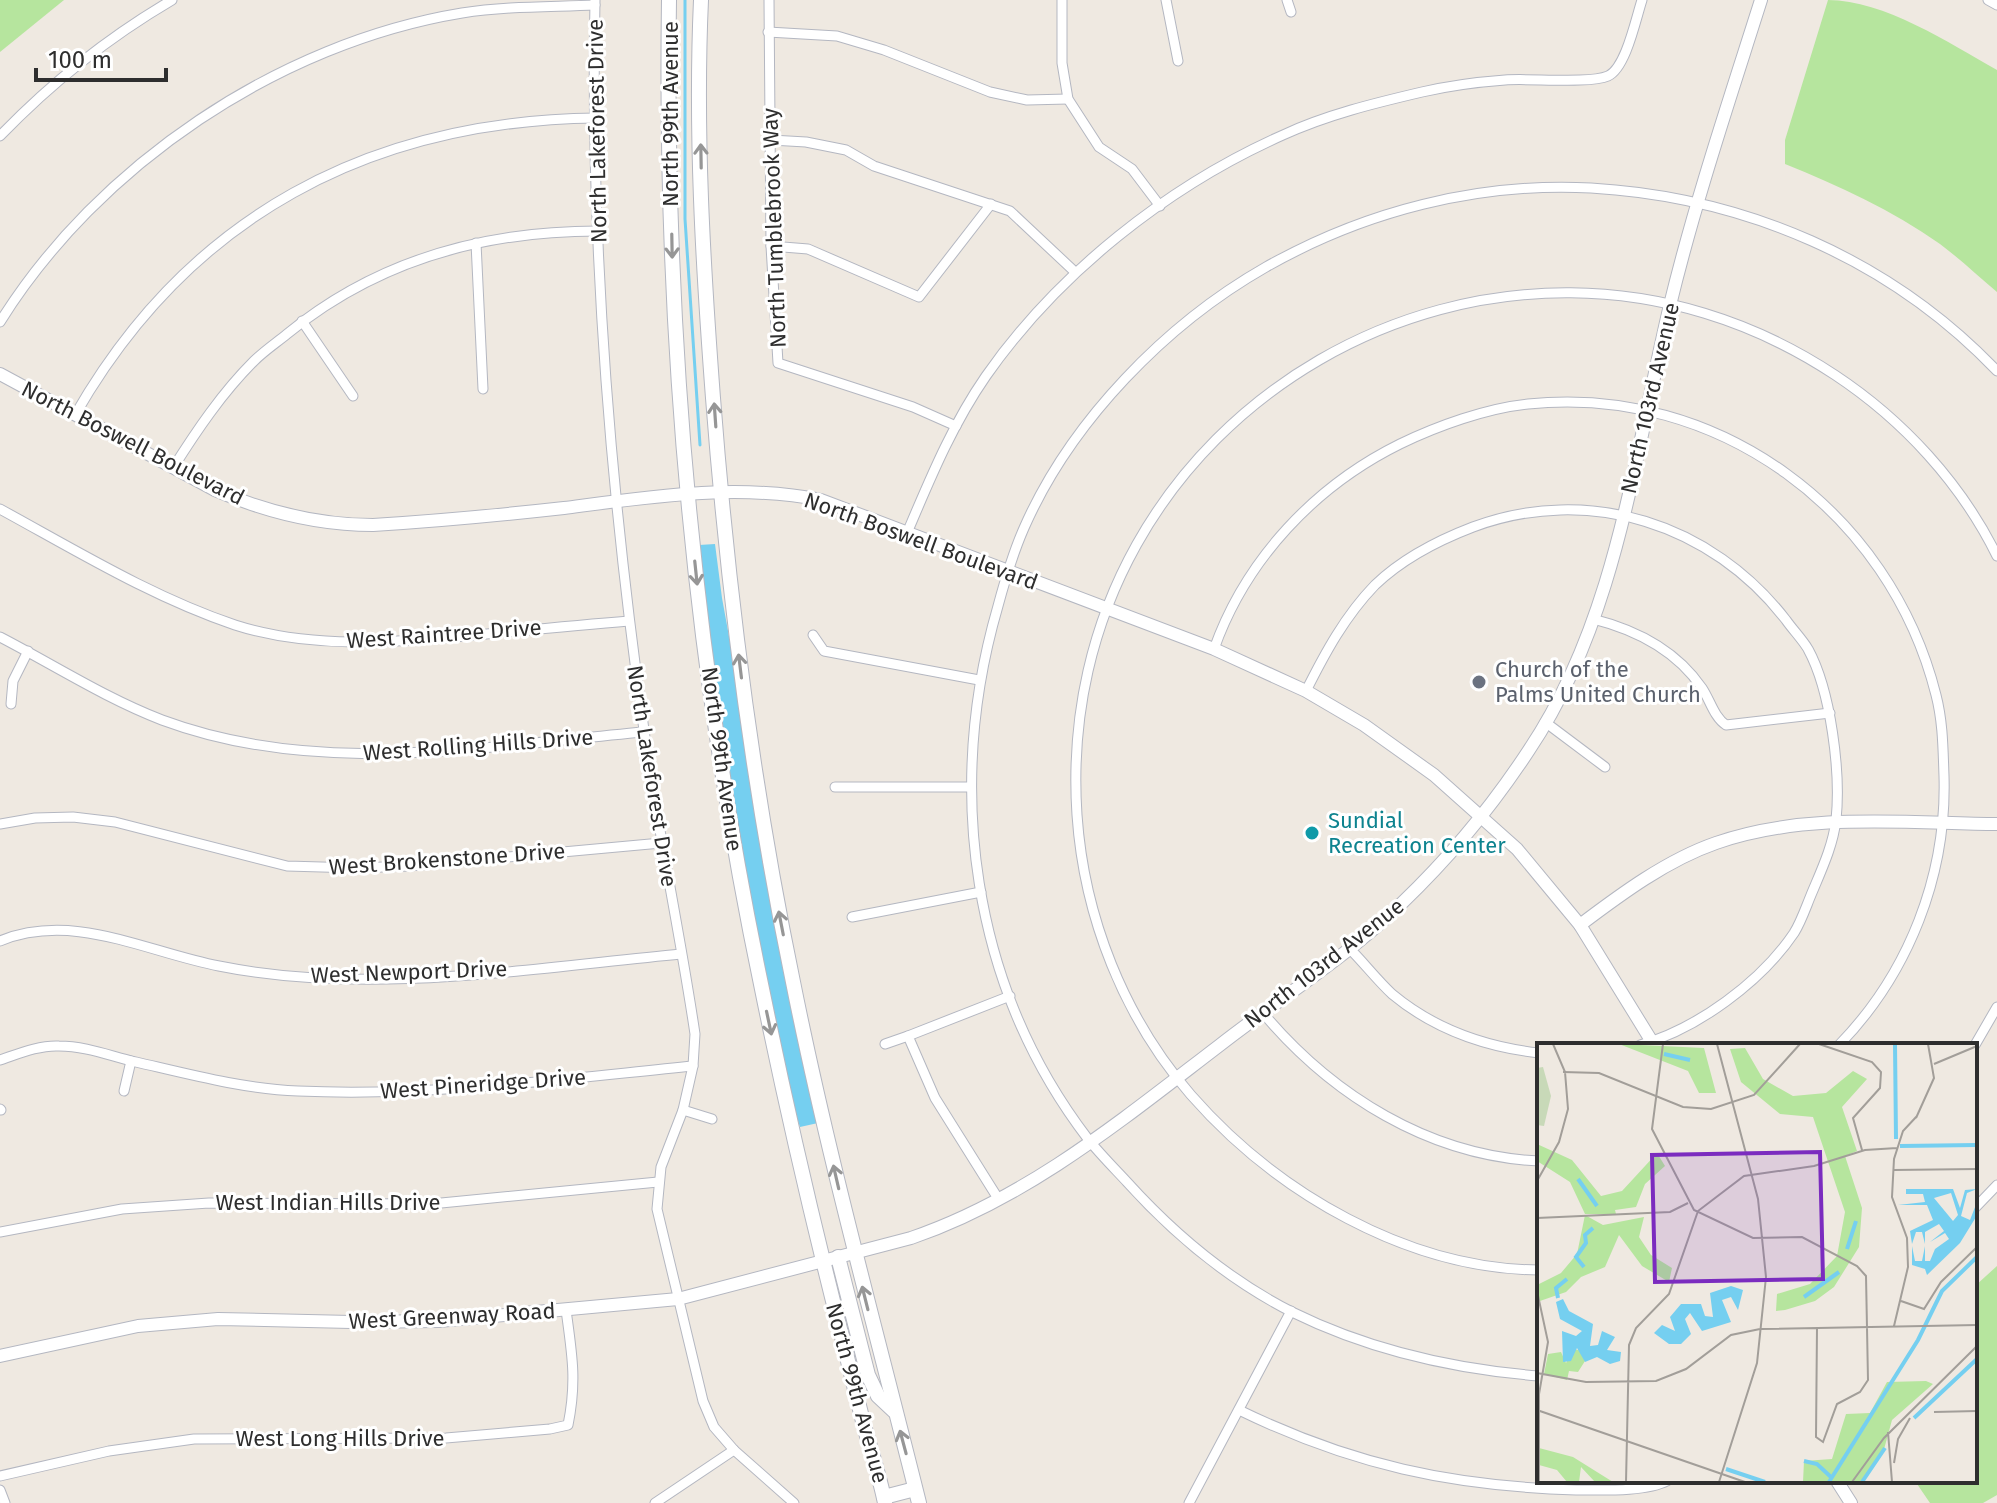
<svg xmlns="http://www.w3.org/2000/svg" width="1997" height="1503" font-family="'Fira Sans',sans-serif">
<rect width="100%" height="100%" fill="#efe9e1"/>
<!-- green -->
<g fill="#b6e59e">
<path d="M0 0H64L0 52Z"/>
<path d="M1828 0C1884 0 1949 43 1997 70V292C1978 276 1960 259 1940 244 1892 210 1839 186 1785 164V140Z"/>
<path d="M1997 1266V1495L1983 1503H1930L1915 1481H1975V1286Z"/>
</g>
<!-- water -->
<path fill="#75cff0" d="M715 544 722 598 818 1123 800 1127 792 1103 765 982 723 744 699 545Z"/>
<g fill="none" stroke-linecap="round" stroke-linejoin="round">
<!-- stream -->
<path stroke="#75cff0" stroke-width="3" d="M685 0V219L700 445"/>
<defs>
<g id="minor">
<path d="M595 0C590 244 610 489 644 730 658 832 680 932 695 1034L693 1066 683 1110 661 1167 657 1209 703 1401 714 1427 734 1450 794 1503"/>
<path d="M769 0 771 246 778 363 913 407 956 426"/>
<path d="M1062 0V63L1068 99 1099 147 1132 169 1160 206"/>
<path d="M1166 0 1178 61"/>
<path d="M1287 0 1291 12"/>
<path d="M1988 0 1997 5"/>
<path d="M768 32 837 36 884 50 990 92 1027 100 1068 99"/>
<path d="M0 136C51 83 109 37 172 0"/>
<path d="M771 140 806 142 846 150 874 166 1010 211 1075 272"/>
<path d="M476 243 483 389"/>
<path d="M771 246 808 249 919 297 991 204"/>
<path d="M302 321 353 396"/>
<path d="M0 322C98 165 279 43 462 13 506 6 551 7 595 5"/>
<path d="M75 415C189 216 369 121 596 118"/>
<path d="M173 468C197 430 222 393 254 361 264 351 276 343 287 334 376 261 484 231 598 231"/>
<path d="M0 509C77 551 152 597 235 625 313 650 397 642 477 635 528 630 579 625 629 621"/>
<path d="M907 533C930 479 952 425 986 376 1058 273 1168 186 1283 135 1326 115 1375 103 1422 92 1448 86 1478 82 1505 80 1530 78 1589 84 1608 76 1626 68 1636 18 1642 0"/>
<path d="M1593 619C1637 630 1676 650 1702 688 1710 700 1714 717 1726 725L1830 713"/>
<path d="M813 635 824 651 979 680"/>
<path d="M0 637C54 665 105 698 162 720 318 778 484 746 644 732"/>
<path d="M1214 649C1246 559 1315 486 1400 444 1437 426 1487 408 1528 404 1718 384 1890 512 1936 695 1943 722 1943 749 1944 776 1947 875 1909 973 1839 1045"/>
<path d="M1306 691C1325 653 1345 616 1375 585 1402 559 1439 540 1473 527 1589 484 1712 524 1786 620 1793 630 1802 639 1808 649 1831 691 1841 773 1836 820 1833 846 1821 871 1811 895 1806 907 1801 922 1794 933 1761 982 1697 1029 1640 1045"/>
<path d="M11 704 13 681 28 651"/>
<path d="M1545 722 1605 767"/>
<path d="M835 787H971"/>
<path d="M0 824 35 818 73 817 115 822 287 866 356 868 410 866 661 843"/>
<path d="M852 917 981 892"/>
<path d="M0 941C73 911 146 952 219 966 368 996 532 968 681 954"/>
<path d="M1350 949C1364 963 1377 980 1392 994 1434 1029 1486 1047 1539 1053"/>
<path d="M1263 1013C1332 1095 1429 1156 1539 1161"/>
<path d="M885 1044 908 1036"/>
<path d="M1975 1045 1997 1007"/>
<path d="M0 1060C18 1054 39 1045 59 1046 86 1046 110 1056 136 1062 188 1074 244 1089 298 1091 430 1097 562 1079 693 1066"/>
<path d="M124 1091 131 1061"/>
<path d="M0 1109 1 1110"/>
<path d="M683 1110 712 1119"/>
<path d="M999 1200 935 1098 908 1036 1010 996"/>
<path d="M1975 1208 1997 1185"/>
<path d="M0 1232 122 1209 209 1203 431 1204 658 1182"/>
<path d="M1539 1270C1407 1269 1276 1192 1191 1095 1124 1018 1084 917 1077 815 1050 411 1498 152 1835 375 1903 420 1961 483 1997 556"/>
<path d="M1539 1376C1453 1369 1369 1350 1292 1312 1229 1280 1174 1234 1127 1182 1114 1168 1100 1154 1088 1139 971 986 945 788 998 606 1005 580 1013 553 1024 528 1071 421 1166 324 1266 267 1365 211 1478 182 1591 188 1745 197 1890 259 1997 371"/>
<path d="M1239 1410C1352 1465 1451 1486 1576 1490 1601 1490 1646 1492 1667 1481"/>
<path d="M0 1476 109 1451 194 1439 446 1438 550 1429 568 1425C577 1381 572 1354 566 1310"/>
<path d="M0 1490 5 1503"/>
<path d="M655 1503 734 1450"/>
<path d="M1189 1503 1291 1311"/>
</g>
<g id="tertiary">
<path d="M0 374 215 490C266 512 318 525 373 525 437 521 501 515 564 508 648 497 737 483 821 500L1214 649 1306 691 1364 725 1434 775 1517 849 1580 925 1654 1045"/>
<path d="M1580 925C1621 894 1667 860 1716 843 1805 812 1904 823 1997 824"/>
<path d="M0 1356 138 1326 218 1319 351 1322 439 1321 678 1299 911 1238C1028 1198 1123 1119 1220 1045 1280 998 1347 957 1402 903 1449 858 1493 805 1529 750 1617 619 1634 456 1670 305 1695 202 1729 101 1761 0"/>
<path d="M1837 1481 1851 1503"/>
</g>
<g id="secondary">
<path d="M669 0C664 331 694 665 762 989 785 1102 811 1214 839 1325 848 1360 856 1395 865 1429 872 1454 880 1478 885 1503"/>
<path d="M701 0C695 132 703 266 713 398 728 594 753 789 793 982 828 1157 876 1330 919 1503"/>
<path d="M838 1257 868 1375 878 1396 894 1411"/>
<path d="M884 1497 915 1489"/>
</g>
</defs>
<!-- minor casing -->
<use href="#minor" stroke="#b4b7c1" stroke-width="11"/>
<!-- tertiary casing -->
<use href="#tertiary" stroke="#b4b7c1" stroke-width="14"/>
<!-- secondary casing -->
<use href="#secondary" stroke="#b4b7c1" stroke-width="16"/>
<!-- minor -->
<use href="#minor" stroke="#fff" stroke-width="9"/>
<!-- tertiary -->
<use href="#tertiary" stroke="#fff" stroke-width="12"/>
<!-- secondary -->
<use href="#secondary" stroke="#fff" stroke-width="14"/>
</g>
<!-- one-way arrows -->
<defs><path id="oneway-shaft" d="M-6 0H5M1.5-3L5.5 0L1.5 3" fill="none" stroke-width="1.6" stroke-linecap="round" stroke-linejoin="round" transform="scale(2)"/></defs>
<g stroke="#969696">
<use href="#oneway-shaft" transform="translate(701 156) rotate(-91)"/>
<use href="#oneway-shaft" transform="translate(672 246) rotate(89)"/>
<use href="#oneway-shaft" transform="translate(715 415) rotate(-94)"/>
<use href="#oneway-shaft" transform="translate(696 573) rotate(84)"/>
<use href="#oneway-shaft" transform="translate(740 666) rotate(-97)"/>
<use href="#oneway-shaft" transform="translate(781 923) rotate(-101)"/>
<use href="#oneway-shaft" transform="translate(769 1023) rotate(78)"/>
<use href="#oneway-shaft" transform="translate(836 1177) rotate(-103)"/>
<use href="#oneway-shaft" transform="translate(865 1298) rotate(-104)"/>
<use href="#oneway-shaft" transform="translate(903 1442) rotate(-105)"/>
</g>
<!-- markers -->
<circle fill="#6b7280" stroke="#fff" stroke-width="3" cx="1479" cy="682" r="8"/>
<circle fill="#0f9aa8" stroke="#fff" stroke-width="3" cx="1312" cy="833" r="8"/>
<g text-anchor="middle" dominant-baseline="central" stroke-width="6" stroke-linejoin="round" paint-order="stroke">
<!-- street labels -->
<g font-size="22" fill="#2e2e2e" stroke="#fff">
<text transform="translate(670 114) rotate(-90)">North 99th Avenue</text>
<text transform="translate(597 131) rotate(-91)">North Lakeforest Drive</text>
<text transform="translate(774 228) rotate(-92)">North Tumblebrook Way</text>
<text transform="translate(1650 398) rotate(-77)">North 103rd Avenue</text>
<text transform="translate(133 443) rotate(27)">North Boswell Boulevard</text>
<text transform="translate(921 541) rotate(20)">North Boswell Boulevard</text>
<text transform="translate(444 634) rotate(-4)">West Raintree Drive</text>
<text transform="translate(478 745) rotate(-4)">West Rolling Hills Drive</text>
<text transform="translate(722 759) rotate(82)">North 99th Avenue</text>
<text transform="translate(652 776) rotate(81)">North Lakeforest Drive</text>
<text transform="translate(447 859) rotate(-4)">West Brokenstone Drive</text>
<text transform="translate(1324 963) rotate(-38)">North 103rd Avenue</text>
<text transform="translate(409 972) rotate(-2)">West Newport Drive</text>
<text transform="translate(483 1084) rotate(-4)">West Pineridge Drive</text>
<text x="328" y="1202">West Indian Hills Drive</text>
<text transform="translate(452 1316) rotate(-3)">West Greenway Road</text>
<text transform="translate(857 1393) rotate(75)">North 99th Avenue</text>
<text x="340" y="1438">West Long Hills Drive</text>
</g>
<!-- worship labels -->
<g font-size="22" fill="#5b616d" stroke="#fff" text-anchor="start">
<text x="1495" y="669">Church of the<tspan x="1495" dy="25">Palms United Church</tspan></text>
</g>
<!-- culture labels -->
<g font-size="22" fill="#0d838f" stroke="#fff" text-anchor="start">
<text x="1328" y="820">Sundial<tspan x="1328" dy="25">Recreation Center</tspan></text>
</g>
</g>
<!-- overview -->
<g transform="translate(1537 1043)">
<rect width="440" height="440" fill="#efe9e1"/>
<path d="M82 1 167 5 179 50H162L151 28ZM208 5 226 36 256 53 289 50 316 28 330 36 305 64 320 108 308 113 325 165 322 204 297 244 278 258 248 267 239 268 240 251 273 241 300 213 308 169 276 74 243 71 204 39 193 6ZM0 101 35 117 64 153 85 148 120 110 128 123 108 141 99 164 78 167 79 171H48L33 139 0 118ZM48 172 66 182 107 174 102 194 114 212 135 225 132 239 105 223 82 192 68 224 44 234 29 249 0 259V242L24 230 40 211ZM37 306 45 308 48 318 41 329 32 328 30 337 7 331 11 311 24 309 29 320ZM389 338 396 341 355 377 346 410 326 439H266L267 418 295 416 309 371 333 370 350 339ZM2 405 36 414 76 439H58L44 424 42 439H30L20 427 2 422Z" fill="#b6e59e"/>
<path d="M6 24 14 53 7 83 0 82V25Z" fill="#c8d9b8"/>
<path d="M369 146H416L423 165 428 147 440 146 430 150 424 173 433 177 440 159 439 174 423 200 390 232 388 226 375 222V203L378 218H385L388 203V218H393L398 206 412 196 408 190 393 199 407 188 402 181 388 189V201L385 189H379L375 201 373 188 396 177 390 162H361L388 159 386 151H369ZM414 150 421 172 416 178 397 155ZM194 243 206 247 201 267 194 254 185 257 194 279 165 288 153 270 148 276 154 291 144 301H132L117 290 125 282 138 288 133 274 144 261H164L168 273 176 274 173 250ZM26 256 32 268 56 281 53 303 61 302 65 288 78 294 70 307 84 309 83 318 73 321 60 314 48 319 40 305 34 318 26 319 25 288 39 293 45 288 23 276 19 259Z" fill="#75cff0" fill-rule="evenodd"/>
<path fill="none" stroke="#75cff0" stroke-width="4" d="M358 1 359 96M127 11 153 17M363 103 440 102M41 136 60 163M310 206 319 178M47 224 39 214 49 200 48 192 56 185M267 254 302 229M21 255 19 245 30 236M377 375 440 316M267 418 280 421 295 435M189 426 228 439M292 439 381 297 405 248 440 214M325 439 348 405"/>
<path fill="none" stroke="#a29e99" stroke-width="2" d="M126 1 115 86 157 167 216 195 265 194 320 223 329 233 331 337 323 349 300 361 286 399 279 394 280 285M180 1 221 156 229 234 220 320 182 439M282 1 335 19 344 29 343 45 316 75 325 107M397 21 440 3M26 29 62 30 146 64 174 66 217 52 263 1M379 75 397 35 391 1M357 127 440 126M0 138 22 99 31 66 28 29 16 1M0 175 133 169 151 160M0 248 11 299 2 351V439M364 258 387 266 404 239 440 204M357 283 371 224 370 195 355 154 357 116 366 88 380 73M224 286 440 282M0 330 49 339 119 338 149 326 194 292 223 286M0 367 208 439M397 369 440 368M351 389 355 439M357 420 361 396 373 375M89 439 92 302 99 285 132 251 161 168 207 133 277 123 328 107 360 105M315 439 347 395 440 303"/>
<path fill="#7b2cbf" fill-opacity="0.15" stroke="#7b2cbf" stroke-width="4" d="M283 109 286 236 118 239 115 112Z"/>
<rect width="440" height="440" fill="none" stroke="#2e2e2e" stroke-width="4"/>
</g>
<!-- scale -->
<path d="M36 68v12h130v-12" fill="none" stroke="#2e2e2e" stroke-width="4"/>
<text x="48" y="68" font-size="24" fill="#2e2e2e" stroke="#ffffff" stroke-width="6" paint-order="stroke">100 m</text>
</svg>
